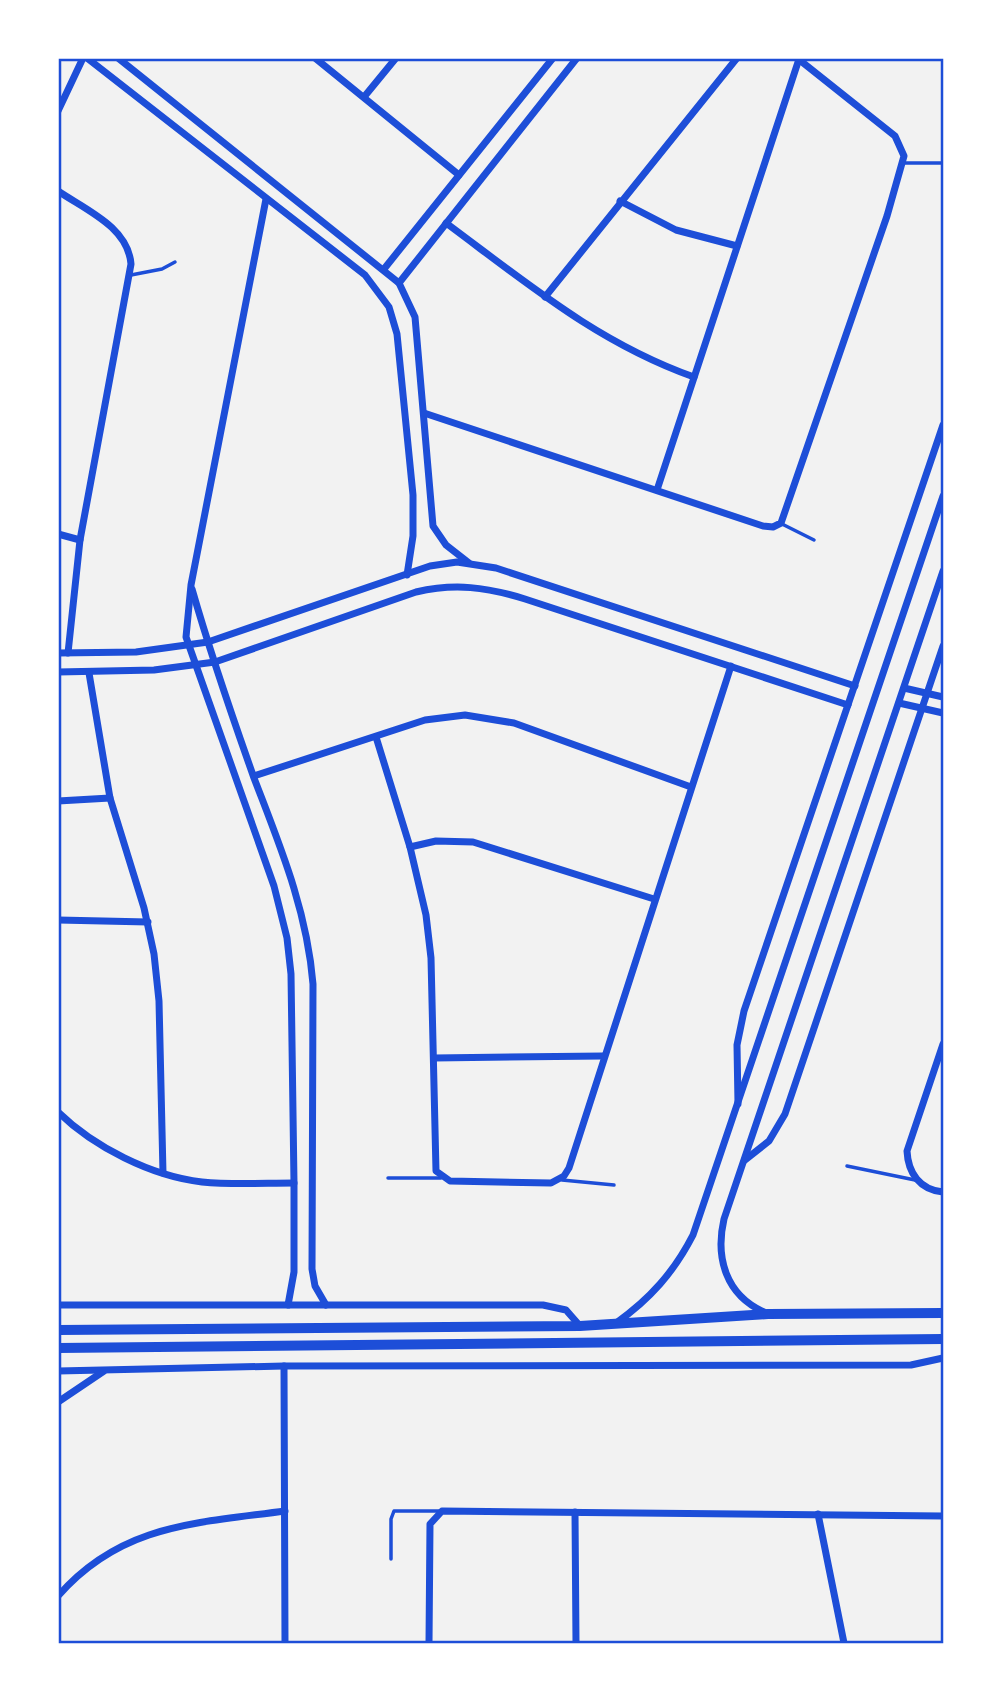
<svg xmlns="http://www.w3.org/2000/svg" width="1001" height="1701" font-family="'Titillium Web',sans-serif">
<rect width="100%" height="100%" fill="#f2f2f2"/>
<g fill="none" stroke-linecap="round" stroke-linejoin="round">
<!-- service -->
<g stroke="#1d4ed8" stroke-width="3.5">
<path d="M903 163H943"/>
<path d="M131 275 162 269 175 262"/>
<path d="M782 524 814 540"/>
<path d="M847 1166 915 1180"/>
<path d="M388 1178H441"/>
<path d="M562 1180 614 1185"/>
<path d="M391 1559V1519L394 1511H440"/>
</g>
<!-- minor -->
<g stroke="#1d4ed8" stroke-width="7">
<path d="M87 58 365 275 389 307 397 334 413 495V536L407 575"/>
<path d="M118 58 399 283 415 317 433 526 446 545 469 563"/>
<path d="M315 58 459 175"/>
<path d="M364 97 396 58"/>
<path d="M58 111 83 58"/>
<path d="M58 191C86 210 128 227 131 264L80 540 68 653"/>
<path d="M266 199 191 585 186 637 274 886 287 938 291 974 294 1183V1272L288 1305"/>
<path d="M620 201 676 230 737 246"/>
<path d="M446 223C527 283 598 343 694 377"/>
<path d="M384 269 553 58"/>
<path d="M399 283 577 58"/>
<path d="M545 297 737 58"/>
<path d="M424 413 763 526 773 527 781 523 887 216 904 156 895 136 797 58"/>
<path d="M657 490 799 59"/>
<path d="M58 534 80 540"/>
<path d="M192 589C210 652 232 716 254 778 280 846 307 910 313 984L312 1269 315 1286 326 1305"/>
<path d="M58 653 136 652 208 642 430 566 457 562 496 568 855 686"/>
<path d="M58 672 154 670 215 662 416 592C455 583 486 587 525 599L848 705"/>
<path d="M89 673 110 798 144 908 154 954 159 1001 163 1173"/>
<path d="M904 688 943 697"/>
<path d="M899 703 943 713"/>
<path d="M376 737 410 847 426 915 431 958 436 1171 450 1181 551 1183 564 1176 569 1168 731 666"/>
<path d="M254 776 425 720 465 715 514 723 691 787"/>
<path d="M58 801 110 798"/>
<path d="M410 847 436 841 473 842 654 899"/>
<path d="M58 920 148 922"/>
<path d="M943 1044 907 1151C908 1173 920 1190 943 1192"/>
<path d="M434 1058 603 1056"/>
<path d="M738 1104 737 1045 744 1011 943 425"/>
<path d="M58 1112C94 1147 151 1176 202 1182 232 1185 264 1183 294 1183"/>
<path d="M745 1160 769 1141 785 1114 943 646"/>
<path d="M58 1305H543L566 1310 580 1326"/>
<path d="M764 1312C726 1295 715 1258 724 1219L943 571"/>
<path d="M616 1323C650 1299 674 1272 693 1235L943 496"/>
<path d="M284 1366 285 1643"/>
<path d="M58 1371 284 1366 911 1365 943 1358"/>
<path d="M58 1402 104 1371"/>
<path d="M575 1512 576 1643"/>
<path d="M818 1514 844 1643"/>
<path d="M58 1596C121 1524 196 1523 285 1511"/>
<path d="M429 1643 430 1524 442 1511 943 1516"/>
</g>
<!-- tertiary -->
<g stroke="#1d4ed8" stroke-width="10">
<path d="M58 1330 580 1326 768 1314 943 1313"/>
<path d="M58 1348 943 1339"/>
</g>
</g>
<!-- border -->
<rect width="1001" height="1701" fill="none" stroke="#ffffff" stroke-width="119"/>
<rect x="60" y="60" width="882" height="1582" fill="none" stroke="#1d4ed8" stroke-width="2.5"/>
</svg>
